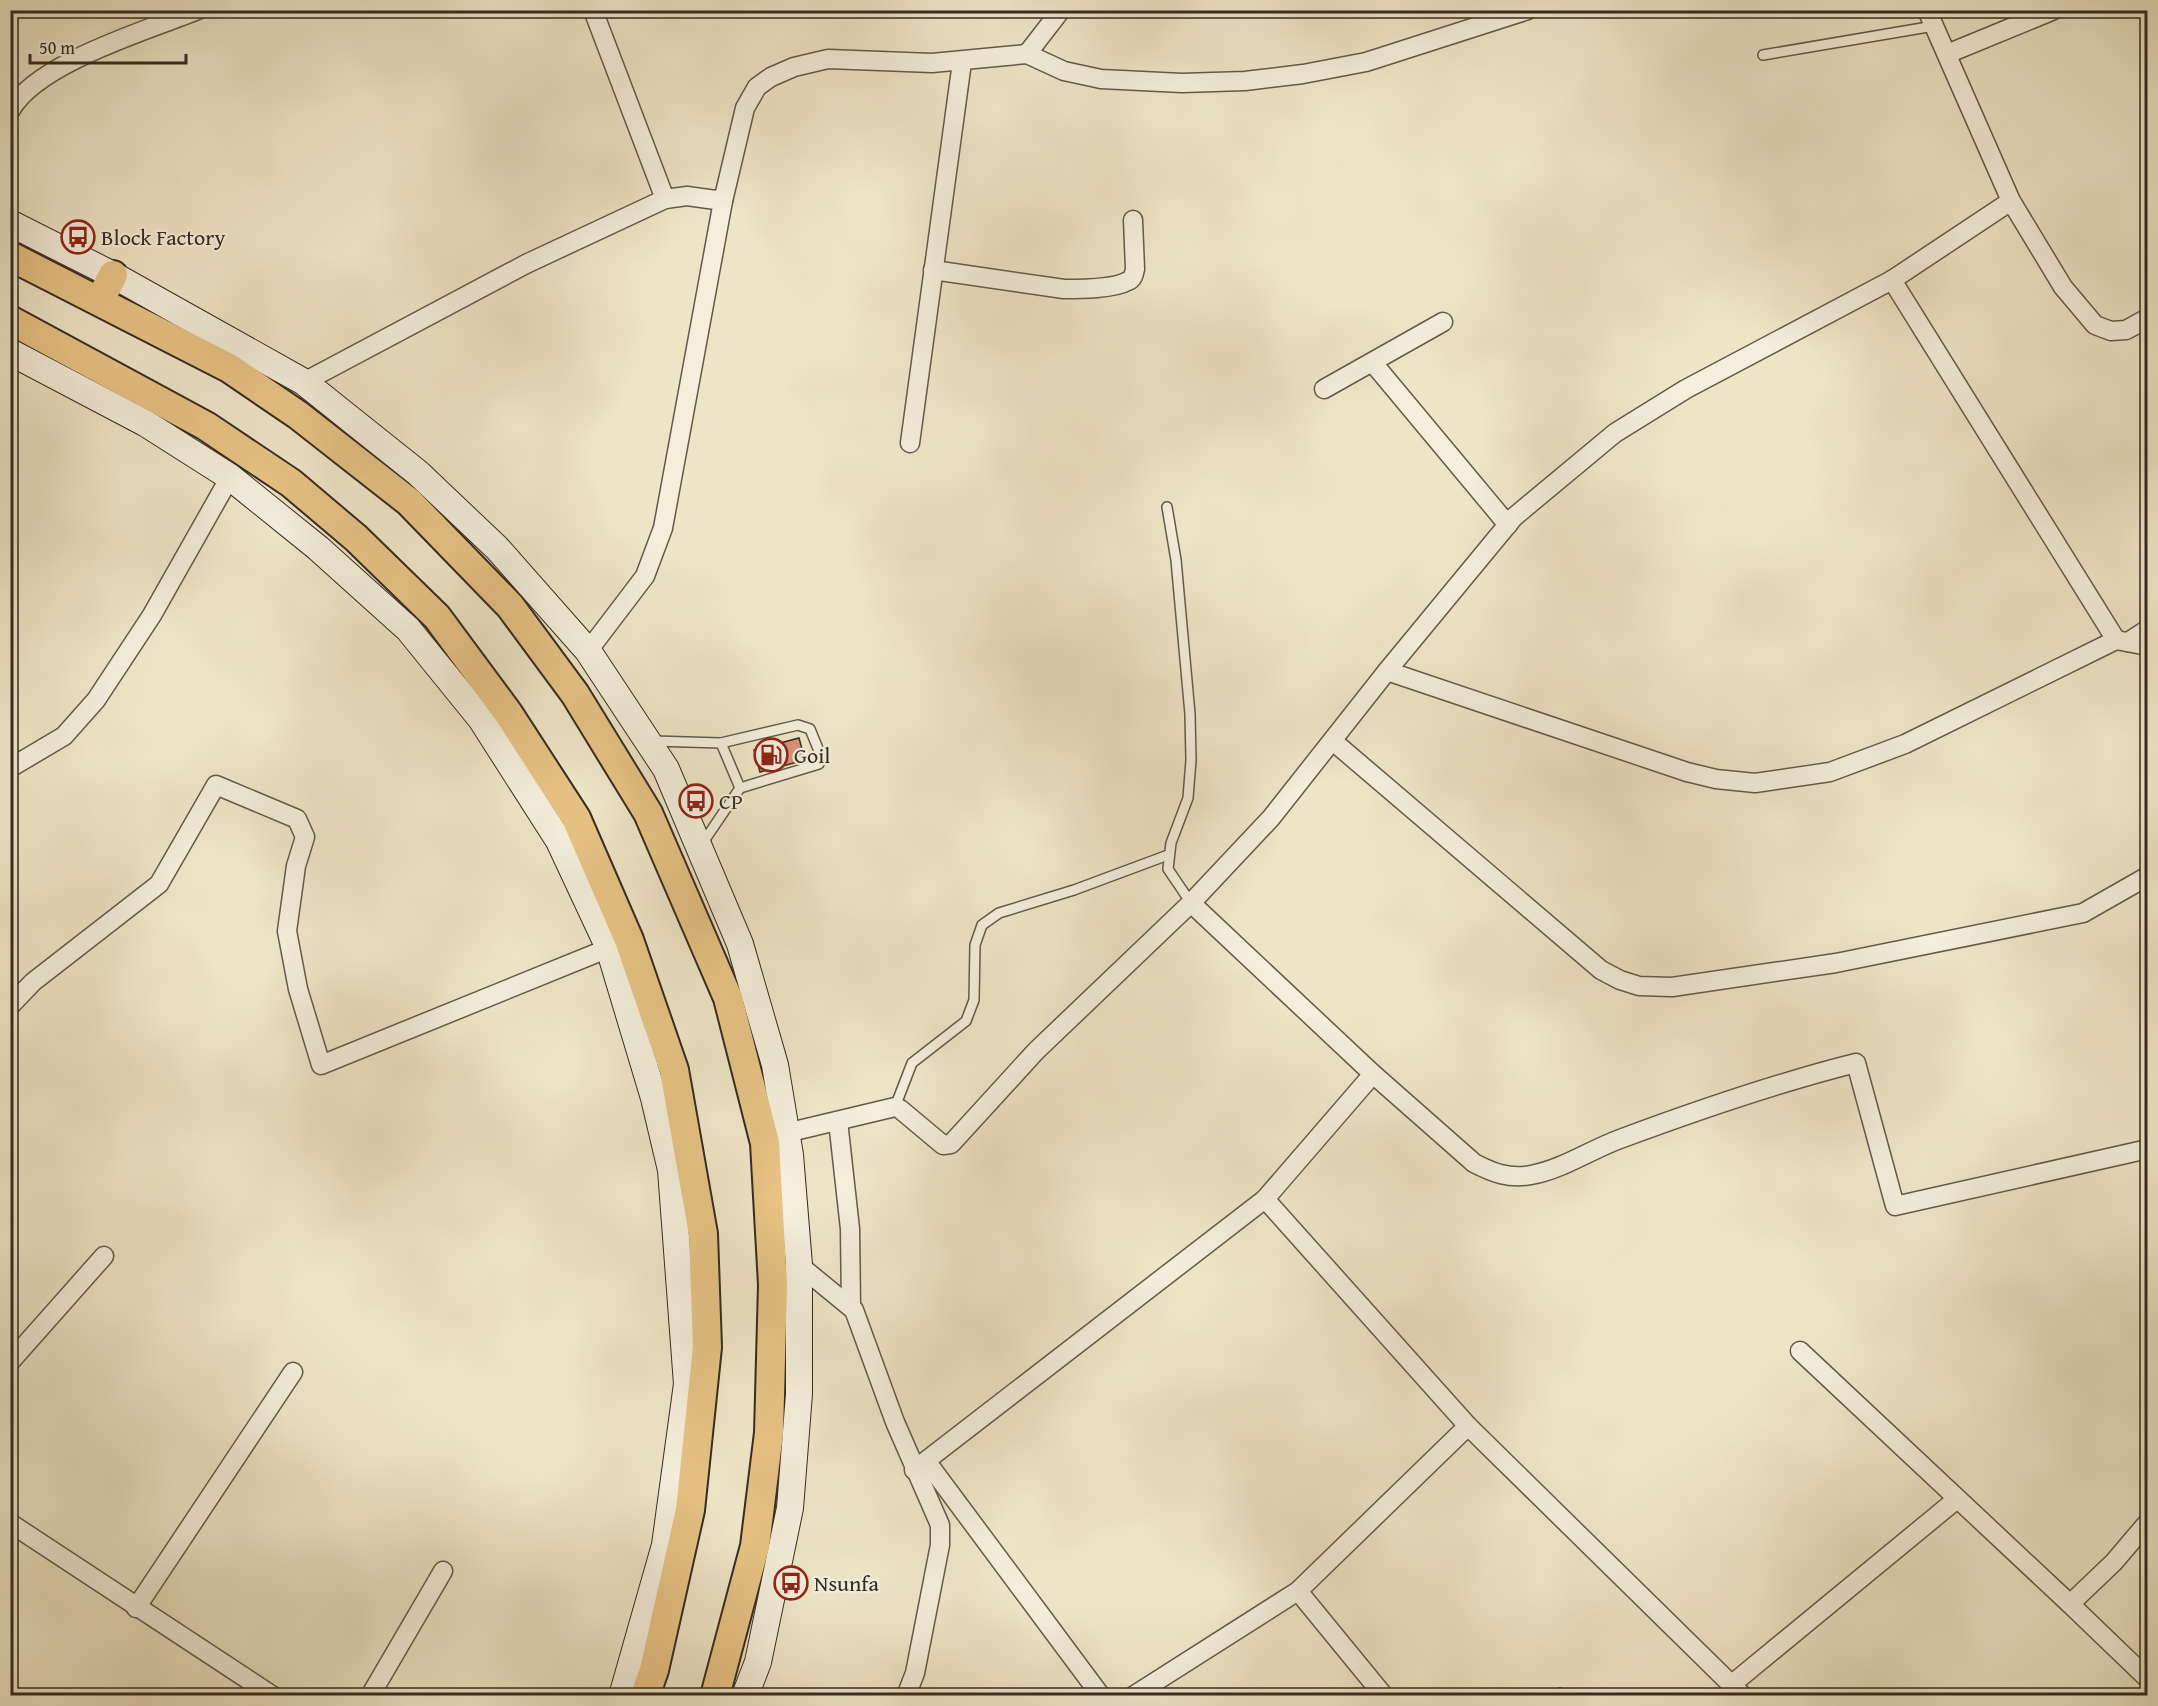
<svg xmlns="http://www.w3.org/2000/svg" width="2158" height="1706" font-family="'Gentium Book Plus',serif">
<rect width="100%" height="100%" fill="#eee5c7"/>
<filter id="stains"><feTurbulence type="fractalNoise" baseFrequency=".00333" numOctaves="4"/><feColorMatrix values="0 0 0 0 .2 0 0 0 0 .09 0 0 0 0 .02 0 0 0 .5 -.17"/></filter>
<radialGradient id="worn" r=".72"><stop offset=".6" stop-color="#630" stop-opacity="0"/><stop offset="1" stop-color="#630" stop-opacity=".3"/></radialGradient>
<!-- building -->
<path fill="#d8927c" stroke="#352b21" stroke-width="1.5" d="M799 738 805 760 760 772 754 750Z"/>
<g fill="none" stroke-linecap="round" stroke-linejoin="round">
<defs>
<g id="lane">
<path d="M1763 55 1934 26"/>
<path d="M1167 507 1176 560 1190 714 1191 760 1188 798 1171 843 1168 869 1191 903"/>
<path d="M653 741 721 743 740 788 702 844"/>
<path d="M721 743 798 725 810 729 821 756 819 764 740 788"/>
<path d="M895 1107 912 1063 966 1021 974 1000 975 945 982 925 999 913 1074 890 1168 855"/>
<path d="M1558 1696 1560 1693"/>
</g>
<g id="street">
<path d="M593 10 665 199"/>
<path d="M1927 10 2011 201 2063 287 2095 325 2111 331 2126 330 2148 318"/>
<path d="M1027 54 1061 10"/>
<path d="M1947 54 2054 10"/>
<path d="M10 111C36 63 148 30 198 10"/>
<path d="M933 270 1064 289C1080 289 1114 289 1128 281 1133 279 1134 274 1135 269L1133 220"/>
<path d="M1892 280 2116 640"/>
<path d="M1373 363 1508 525"/>
<path d="M304 382 526 264 665 199 687 196 723 201"/>
<path d="M1324 389 1443 322"/>
<path d="M910 443 962 62"/>
<path d="M2128 642 2148 629"/>
<path d="M588 651 645 576 663 528 723 201 745 108 757 87 771 77 794 67 828 59 932 63 1027 54 1064 71 1101 79 1182 83 1245 81 1303 74 1366 62 1528 10"/>
<path d="M1387 671 1687 772 1716 779 1755 783 1830 772 1905 744 2116 640 2148 646"/>
<path d="M1334 742 1601 970 1620 980 1639 986 1672 987 1836 963 2083 913 2148 876"/>
<path d="M10 768 64 736 96 700 152 615 230 477"/>
<path d="M1191 903 1373 1074 1474 1163C1493 1173 1509 1179 1531 1175 1563 1169 1590 1150 1620 1139 1698 1110 1776 1083 1856 1063L1895 1206 2148 1149"/>
<path d="M10 1006 33 982 159 884 216 785 297 819 305 837 296 866 287 931 298 989 321 1065 609 948"/>
<path d="M838 1121 850 1229 851 1306"/>
<path d="M786 1133 895 1107 900 1109 943 1145 951 1144 1036 1051 1191 903 1271 818 1387 671 1514 517 1615 433 1686 389 1892 280 2011 201"/>
<path d="M1265 1199 1468 1426 1743 1696"/>
<path d="M799 1265 854 1310 895 1422 940 1525V1545L915 1673 906 1696"/>
<path d="M1800 1351 2070 1604 2114 1562 2148 1522"/>
<path d="M10 1362 104 1256"/>
<path d="M927 1462 1101 1696"/>
<path d="M914 1470 1265 1199 1373 1074"/>
<path d="M10 1523 273 1696"/>
<path d="M1298 1591 1384 1696"/>
<path d="M2070 1604 2148 1679"/>
<path d="M136 1608 293 1372"/>
<path d="M1731 1685 1957 1499"/>
<path d="M370 1696 443 1571"/>
<path d="M1133 1696 1298 1591 1468 1426"/>
</g>
<g id="secondary">
<path d="M10 223 113 275 304 382 418 473 497 548 588 651 666 769 740 944 775 1065 790 1155 799 1265V1394L790 1508 758 1662 745 1696"/>
<path d="M10 352 145 423 230 477 318 548 408 629 481 719 559 841 609 948 654 1098 671 1170 687 1384 665 1545 622 1696"/>
</g>
<g id="primary">
<path d="M10 256 229 368 298 415 409 502 510 606 575 694 648 813 728 998 765 1143 773 1285 769 1433 755 1546 715 1696"/>
<path d="M100 300 113 275"/>
<path d="M10 320 206 426 291 483 356 538 437 617 508 713 576 818 629 940 674 1070 703 1234 707 1347 690 1510 654 1670 645 1696"/>
</g>
</defs>
<!-- lane casing -->
<use href="#lane" stroke="#635a4a" stroke-width="12"/>
<!-- street casing -->
<use href="#street" stroke="#635a4a" stroke-width="21"/>
<!-- secondary casing -->
<use href="#secondary" stroke="#352b21" stroke-width="28"/>
<!-- primary casing -->
<use href="#primary" stroke="#352b21" stroke-width="32"/>
<!-- lane -->
<use href="#lane" stroke="#f4eedb" stroke-width="9"/>
<!-- street -->
<use href="#street" stroke="#f4eedb" stroke-width="18"/>
<!-- secondary -->
<use href="#secondary" stroke="#f4eedb" stroke-width="26"/>
<!-- primary -->
<use href="#primary" stroke="#e7c284" stroke-width="28"/>
</g>
<!-- icons -->
<defs>
<symbol id="bus-ring" viewBox="-11 -11 22 22"><circle r="9.5" fill="#f4eedb" stroke="#8f2418" stroke-width="1.5"/><path d="M-5-6H5V4H4V6H2V4H-2V6H-4V4H-5ZM-3.5-4V0h7V-4ZM-3.5 1.2v1.5H-2V1.2ZM2 1.2v1.5H3.5V1.2Z" fill="#8f2418"/></symbol>
<symbol id="fuel-ring" viewBox="-11 -11 22 22"><circle r="9.5" fill="#f4eedb" stroke="#8f2418" stroke-width="1.5"/><path d="M-5.5-6h7V0h2V4h1.3V-2.5L3-4.5l.8-.8L6-3V5H2.5V1h-1V6h-7ZM-4.2-4.7v3.2H.2V-4.7Z" fill="#8f2418"/></symbol>
</defs>
<g fill-rule="evenodd">
<use href="#bus-ring" x="59" y="218" width="38" height="38"/>
<use href="#fuel-ring" x="752" y="736" width="38" height="38"/>
<use href="#bus-ring" x="677" y="782" width="38" height="38"/>
<use href="#bus-ring" x="772" y="1564" width="38" height="38"/>
</g>
<g text-anchor="middle" dominant-baseline="central" stroke-width="4.5" stroke-linejoin="round" paint-order="stroke">
<!-- poi labels -->
<g font-size="22" fill="#352b21" stroke="#f4eedb" text-anchor="start">
<text x="101" y="237">Block Factory</text>
<text x="794" y="755">Goil</text>
<text x="719" y="801">CP</text>
<text x="814" y="1583">Nsunfa</text>
</g>
</g>
<!-- margin -->
<rect width="2158" height="1706" fill="none" stroke="#eee5c7" stroke-width="36"/>
<rect x="12" y="12" width="2134" height="1682" fill="none" stroke="#352b21" stroke-width="3"/>
<rect x="18" y="18" width="2122" height="1670" fill="none" stroke="#352b21" stroke-width="1.5"/>
<!-- scale -->
<path d="M30 54v9h156v-9" fill="none" stroke="#352b21" stroke-width="3"/>
<text x="39" y="54" font-size="18" fill="#352b21" stroke="#f4eedb" stroke-width="4.5" paint-order="stroke">50 m</text>
<rect width="100%" height="100%" filter="url(#stains)"/>
<rect width="100%" height="100%" fill="url(#worn)"/>
</svg>
